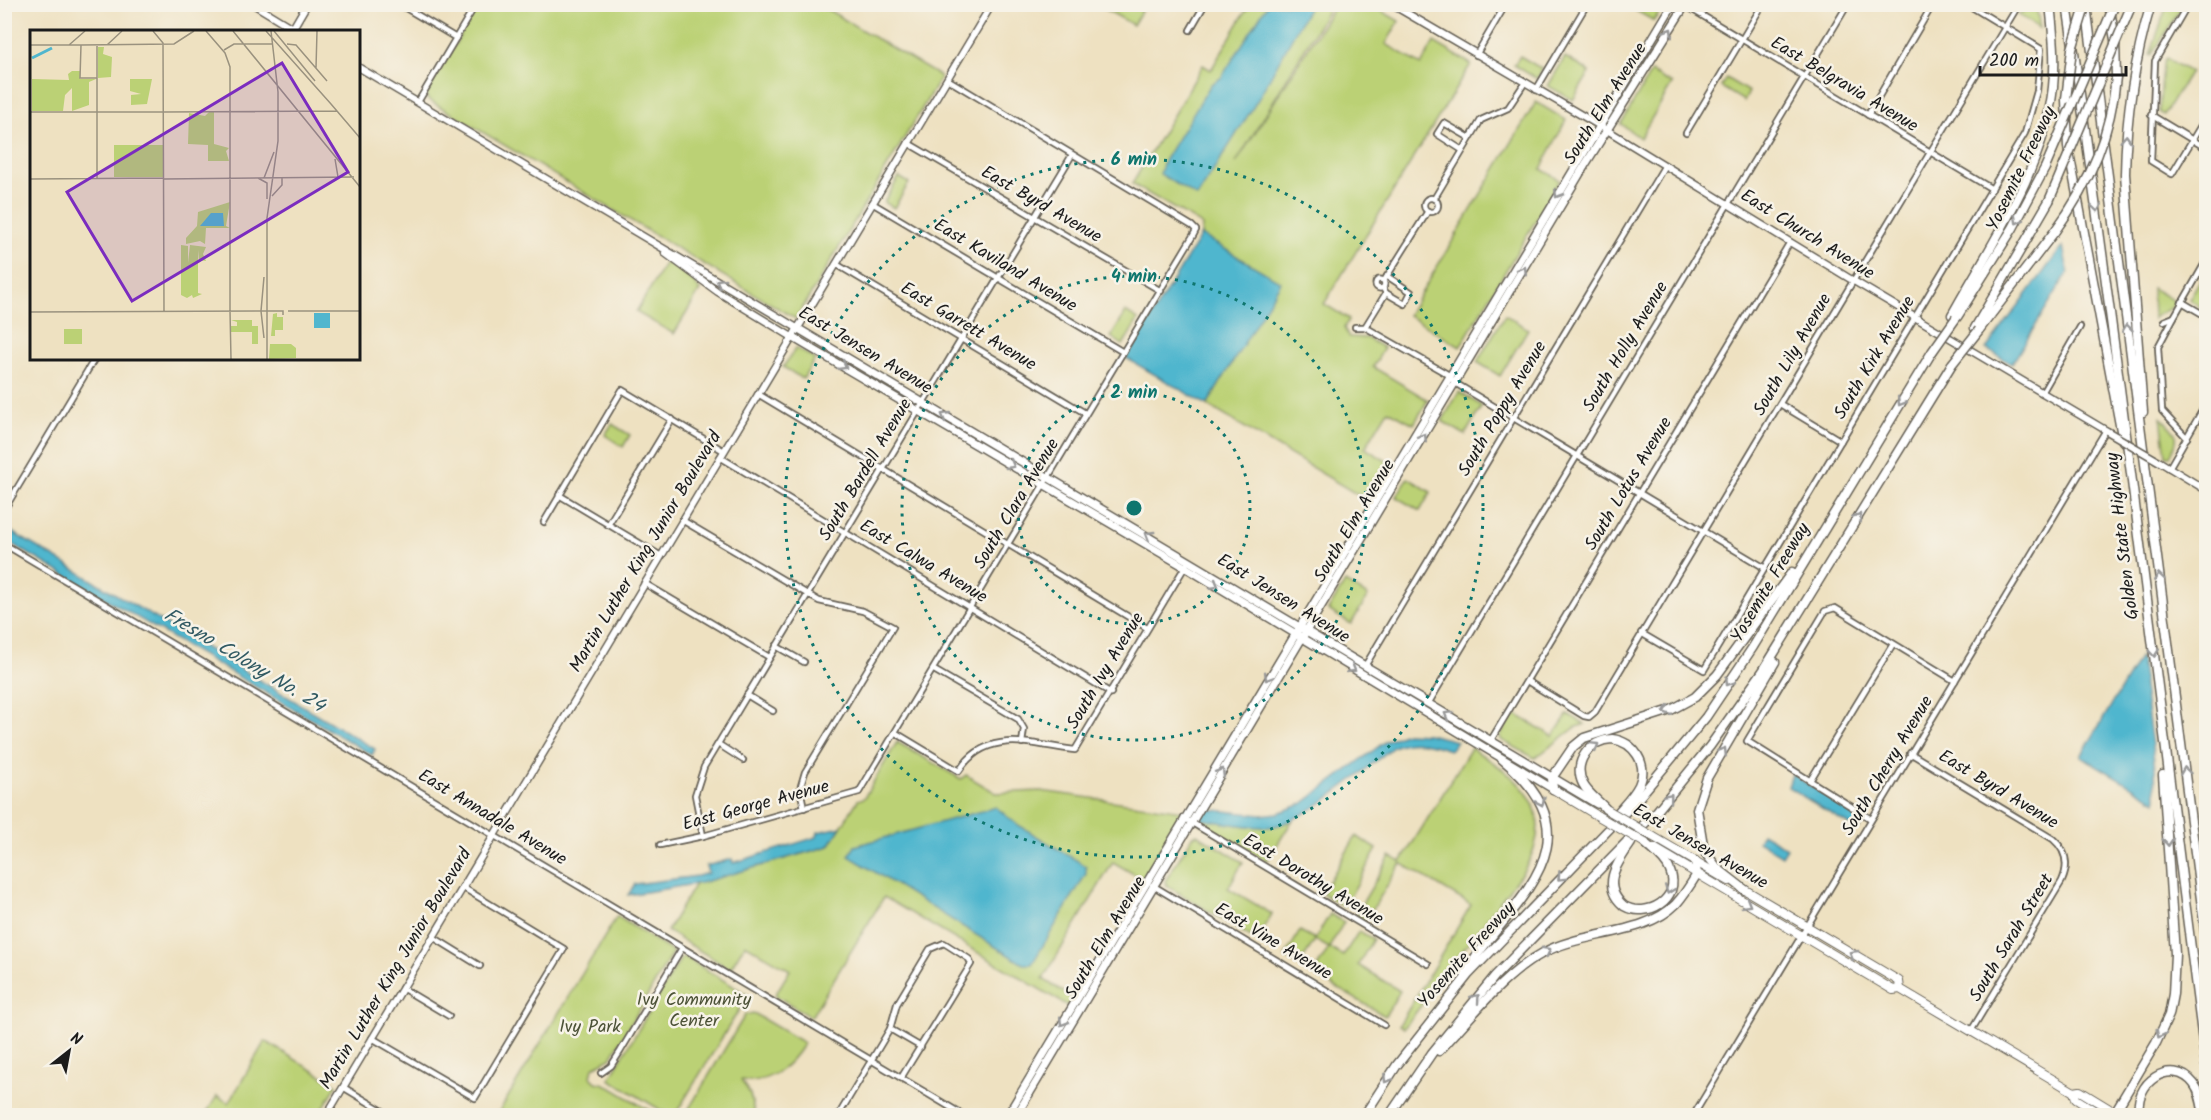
<svg xmlns="http://www.w3.org/2000/svg" width="2211" height="1120" font-family="Kalam,sans-serif">
<rect width="100%" height="100%" fill="#f7f3e8"/>
<filter id="ink" filterUnits="userSpaceOnUse"><feTurbulence type="fractalNoise" baseFrequency=".0167" numOctaves="2"/><feDisplacementMap in="SourceGraphic" scale="12" xChannelSelector="R" yChannelSelector="G"/><feConvolveMatrix kernelMatrix="1 2 1 2 8 2 1 2 1" color-interpolation-filters="sRGB"/></filter>
<filter id="wash" filterUnits="userSpaceOnUse"><feTurbulence type="fractalNoise" baseFrequency=".008" numOctaves="4" result="noise"/><feDisplacementMap in="SourceGraphic" scale="24" xChannelSelector="R" yChannelSelector="G"/><feGaussianBlur stdDeviation="1.35" result="paint"/><feColorMatrix in="noise" values="0 0 0 0 0 0 0 0 0 0 0 0 0 0 0 0 0 1.4 0 .05"/><feComposite in="paint" operator="in"/></filter>
<g filter="url(#wash)">
<rect width="100%" height="100%" fill="#eee1c1"/>
<!-- green -->
<g fill="#bbd175" stroke="#6c7648" stroke-width="1.5">
<path d="M479 4 820 5 941 77 796 319 427 99 426 93Z"/>
<path d="M1098 5H1145L1133 25Z"/>
<path d="M1249 5H1331L1236 163 1335 5H1371L1399 21 1386 44 1421 65 1434 42 1471 64 1324 304 1349 319 1344 328 1349 337 1367 338 1384 348 1373 367 1428 400 1414 424 1388 410 1365 448 1390 463 1368 501 1207 405 1280 282 1201 235 1202 226 1199 223 1132 184 1203 65 1211 70Z"/>
<path d="M1626 5H1664L1654 21Z"/>
<path d="M2036 5 2040 29 2018 14Z"/>
<path d="M2167 5H2183L2151 56 2150 55Z"/>
<path d="M1520 56 1542 69 1537 79 1514 65Z"/>
<path d="M1565 57 1590 72 1573 100 1548 86Z"/>
<path d="M2166 58 2190 72 2164 115 2159 112 2163 64Z"/>
<path d="M1651 72 1672 84 1640 138 1621 124Z"/>
<path d="M1726 78 1749 92 1744 101 1721 87Z"/>
<path d="M1536 102 1566 120 1541 169 1560 180 1460 347 1408 315Z"/>
<path d="M899 177 909 183 894 208 884 202Z"/>
<path d="M666 262 690 277 700 290 674 334 636 312Z"/>
<path d="M2206 270V311L2189 299Z"/>
<path d="M2152 288 2176 302C2170 312 2161 310 2153 319Z"/>
<path d="M1126 312 1138 320 1123 345 1111 337Z"/>
<path d="M1505 315 1528 329 1500 376 1477 362Z"/>
<path d="M796 348 815 359 803 379 783 367Z"/>
<path d="M1459 392 1482 406 1465 435 1442 421Z"/>
<path d="M2161 417C2176 434 2182 434 2170 456H2166Z"/>
<path d="M612 424 630 435 623 447 605 435Z"/>
<path d="M1408 478 1431 492 1420 511 1396 497Z"/>
<path d="M1345 582 1368 596 1351 624 1328 610Z"/>
<path d="M1513 713 1553 736 1568 714 1585 724 1575 728 1535 758 1501 740 1500 736Z"/>
<path d="M897 742 961 779 966 775 996 793 1041 791 1183 811 1144 880 1113 862 1043 979 1073 998 1068 1006 884 897 811 1017 775 995 790 970 745 944 730 969 667 931 695 884 829 846 858 800 864 798Z"/>
<path d="M1471 748C1521 779 1560 809 1524 870L1404 1028 1399 1025 1471 905 1401 863 1366 920 1356 914 1390 856 1401 862Z"/>
<path d="M1294 818 1267 861 1201 824 1200 819C1234 823 1262 832 1294 818Z"/>
<path d="M1197 834 1243 862 1228 888 1272 914 1256 940 1167 886 1165 881 1193 836Z"/>
<path d="M1356 836 1377 849 1344 907 1322 893Z"/>
<path d="M1330 914 1344 922 1329 948 1343 956 1359 931 1373 939 1358 965 1400 991 1385 1016 1313 974 1329 948 1315 940 1299 965 1285 957 1300 931 1315 939Z"/>
<path d="M617 916 673 952 611 1058 593 1067 591 1077 596 1082 605 1084 657 1115H497Z"/>
<path d="M685 957 748 995 675 1115H669L609 1079 681 958Z"/>
<path d="M753 1013 804 1043C790 1066 769 1085 741 1080L750 1094 755 1115H687V1112L745 1015Z"/>
<path d="M265 1041 337 1085 319 1115H205L217 1096 229 1103Z"/>
</g>
<!-- water -->
<g fill="#50b6ce" stroke="#366975" stroke-width="1.5">
<path d="M1268 4 1310 5 1257 101 1197 197 1160 174 1164 161 1211 84 1221 78Z"/>
<path d="M1201 235 1281 282 1207 405 1126 358Z"/>
<path d="M2063 246 2068 272 2012 364 1986 349Z"/>
<path d="M5 528 375 749 372 755 5 540Z"/>
<path d="M2140 657 2155 768 2156 801 2081 756Z"/>
<path d="M1406 733 1428 734 1457 741 1450 750C1430 744 1412 738 1393 747 1366 769 1303 824 1269 827 1247 828 1222 822 1200 819L1206 809 1261 815 1278 813 1302 804 1386 741Z"/>
<path d="M1792 774 1861 818 1860 828 1857 830 1788 787Z"/>
<path d="M996 807 1015 823 1086 866V874L1032 964H1023L849 856 855 846Z"/>
<path d="M841 827 829 846 701 883 628 895 635 884 698 876 708 873 706 866 732 859 733 863 817 837 818 832Z"/>
<path d="M1762 833 1787 848 1782 856 1758 841Z"/>
</g>
</g>
<g filter="url(#ink)">
<g fill="none" stroke-linecap="round" stroke-linejoin="round">
<defs>
<g id="minor">
<path d="M399 4 456 38"/>
<path d="M1683 4 1992 189"/>
<path d="M2188 4 2155 61 2151 161 2172 174 2206 117"/>
<path d="M1190 30 1205 4"/>
<path d="M1476 55 1506 4"/>
<path d="M1536 90 1587 4"/>
<path d="M418 102 476 4"/>
<path d="M1868 115 1933 4"/>
<path d="M2151 115 2206 148"/>
<path d="M1686 133 1763 4"/>
<path d="M908 143 1161 291"/>
<path d="M1462 150 1437 134 1444 123 1470 138"/>
<circle cx="1431" cy="205" r="7"/>
<path d="M1434 199 1481 120 1508 108 1524 84"/>
<path d="M872 203 1123 352"/>
<path d="M836 264 1085 413"/>
<circle cx="1380" cy="284" r="4.5"/>
<path d="M1384 281 1428 211"/>
<path d="M1386 293 1405 304 1411 292 1387 276"/>
<path d="M2182 302 2206 316"/>
<path d="M2174 317 2158 347 2162 411 2187 438"/>
<path d="M2164 321 2174 317 2206 261"/>
<path d="M1355 327H1365L1449 375 1455 383 1765 568"/>
<path d="M1365 327 1386 293 1383 288"/>
<path d="M2042 393 2080 327"/>
<path d="M758 394 1147 628"/>
<path d="M1780 404 1841 441"/>
<path d="M720 457 1111 693"/>
<path d="M2169 468 2206 404"/>
<path d="M559 495 661 556"/>
<path d="M4 510 95 358"/>
<path d="M682 520 819 601 863 611 893 627 805 772 800 789 804 808"/>
<path d="M544 522 622 390 724 451"/>
<path d="M608 525 672 419"/>
<path d="M4 544 965 1116"/>
<path d="M644 583 769 657"/>
<path d="M1641 633 1704 670 2025 133 2037 91 2041 49 1967 4"/>
<path d="M776 646 804 662"/>
<path d="M1365 666 1665 165"/>
<path d="M934 670 1018 719 1024 729 1022 743"/>
<path d="M1527 681 1584 716 1589 717 1595 712 2019 4"/>
<path d="M747 695 773 711"/>
<path d="M1428 704 1848 4"/>
<path d="M896 733 959 771C987 727 1032 745 1075 750L1186 565"/>
<path d="M1491 740 1790 242"/>
<path d="M718 744 743 760"/>
<path d="M1910 753 2053 839C2067 851 2069 865 2062 881L1971 1031"/>
<path d="M1811 779 1893 644"/>
<path d="M1184 818 1428 964"/>
<path d="M1871 819 1747 741 1825 611 1835 608 1955 681"/>
<path d="M703 836 695 795 704 767 1072 155"/>
<path d="M660 845 703 836 859 792 1194 234 1196 230 1192 226 947 79"/>
<path d="M1152 885 1384 1025"/>
<path d="M433 937 480 966"/>
<path d="M402 988 449 1016"/>
<path d="M890 1029 921 1047"/>
<path d="M372 1038 475 1098 564 949 462 887"/>
<path d="M601 1073 611 1066 620 1052 682 948"/>
<path d="M343 1087 391 1116"/>
<path d="M838 1116 890 1029 897 1004 930 949 944 943 969 959 971 964 901 1078"/>
<path d="M1693 1116 2106 430"/>
</g>
<g id="tertiary">
<path d="M253 4 299 32"/>
<path d="M1391 4 1607 130 1847 277 2107 431"/>
<path d="M293 28 307 4"/>
<path d="M358 67 797 328"/>
<path d="M665 253 718 292 792 337"/>
<path d="M2160 462 2206 490"/>
<path d="M326 1116 992 4"/>
</g>
<g id="secondary">
<path d="M797 328 1597 804"/>
<path d="M792 337 1185 567 1553 789"/>
<path d="M1007 1116 1673 4"/>
<path d="M1016 1116 1585 165 1686 4"/>
</g>
<g id="primary">
<path d="M1553 789 1598 816"/>
<path d="M1652 836 1729 881"/>
<path d="M1654 848 1893 990 1900 989 2074 1092 2080 1091 2121 1116"/>
<path d="M1742 888 1899 981 1900 989"/>
<path d="M2074 1092 2076 1099 2103 1116"/>
</g>
<g id="motorway">
<path d="M2067 4C2119 357 2160 711 2206 1065"/>
<path d="M2109 4 2115 40 2116 77"/>
<path d="M2086 5 2206 938"/>
<path d="M2066 99 2068 147 2123 441"/>
<path d="M1952 315C1991 244 2044 170 2053 87 2056 59 2053 32 2050 4"/>
<path d="M1957 317 2013 228 2045 168"/>
<path d="M1975 328 2049 201"/>
<path d="M1979 330 2055 231"/>
<path d="M2143 412 2125 174C2126 115 2134 61 2151 4"/>
<path d="M1553 789 1552 778 1573 747 1584 738 1671 710 1695 697 1717 675 1792 572"/>
<path d="M1606 809C1599 801 1588 794 1583 784 1572 762 1590 740 1612 739 1634 742 1649 764 1639 785 1633 797 1623 806 1615 816"/>
<path d="M1631 843C1617 863 1600 886 1624 906 1647 919 1682 899 1670 871 1666 859 1653 851 1645 843"/>
<path d="M1745 890 1718 869 1704 851 1697 809 1707 778 1775 662"/>
<path d="M1464 973C1515 897 1602 841 1502 759"/>
<path d="M1439 1051C1471 1018 1502 975 1543 953 1582 931 1645 936 1676 904 1684 895 1691 884 1697 874L1695 861"/>
<path d="M2115 1112 2156 1043 2169 1015 2173 994 2175 954 2163 775"/>
<path d="M1364 1116 1397 1065 1468 975 1637 800 1706 717 1753 647 1932 352"/>
<path d="M1389 1116 1432 1053 1495 976 1657 811 1710 746 1763 671 1952 364"/>
<path d="M2140 1116C2131 1083 2172 1056 2194 1084 2201 1093 2202 1105 2204 1116"/>
</g>
</defs>
<!-- minor casing -->
<use href="#minor" stroke="#666156" stroke-width="8"/>
<!-- tertiary casing -->
<use href="#tertiary" stroke="#666156" stroke-width="9"/>
<!-- secondary casing -->
<use href="#secondary" stroke="#666156" stroke-width="10"/>
<!-- primary casing -->
<use href="#primary" stroke="#666156" stroke-width="10"/>
<!-- motorway casing -->
<use href="#motorway" stroke="#666156" stroke-width="11"/>
<!-- minor -->
<use href="#minor" stroke="#fff" stroke-width="4.5"/>
<!-- tertiary -->
<use href="#tertiary" stroke="#fff" stroke-width="6"/>
<!-- secondary -->
<use href="#secondary" stroke="#fff" stroke-width="7"/>
<!-- primary -->
<use href="#primary" stroke="#fff" stroke-width="8"/>
<!-- motorway -->
<use href="#motorway" stroke="#fff" stroke-width="8"/>
<defs>
<path id="tertiary-bridge" d="M2107 431 2160 462"/>
<g id="primary-bridge">
<path d="M1606 809 1652 836"/>
<path d="M1598 816 1645 843"/>
</g>
<g id="motorway-bridge">
<path d="M2066 99 2072 49 2086 4"/>
<path d="M2045 168 2115 4"/>
<path d="M2049 201 2132 4"/>
<path d="M2055 231C2089 185 2111 135 2116 77"/>
<path d="M1932 352 1956 318"/>
<path d="M1952 364 1979 330"/>
</g>
</defs>
<!-- tertiary-bridge casing -->
<use href="#tertiary-bridge" stroke="#666156" stroke-width="9" stroke-linecap="butt"/>
<!-- primary-bridge casing -->
<use href="#primary-bridge" stroke="#666156" stroke-width="10" stroke-linecap="butt"/>
<!-- motorway-bridge casing -->
<use href="#motorway-bridge" stroke="#666156" stroke-width="11" stroke-linecap="butt"/>
<!-- tertiary-bridge -->
<use href="#tertiary-bridge" stroke="#fff" stroke-width="6"/>
<!-- primary-bridge -->
<use href="#primary-bridge" stroke="#fff" stroke-width="8"/>
<!-- motorway-bridge -->
<use href="#motorway-bridge" stroke="#fff" stroke-width="8"/>
</g>
<!-- one-way arrows -->
<defs><path id="oneway-chevron" d="M-2-3.5L2.5 0L-2 3.5" fill="none" stroke-width="1.6" stroke-linecap="round" stroke-linejoin="round" transform="scale(1.5)"/></defs>
<g stroke="#999">
<use href="#oneway-chevron" transform="translate(1669 32) rotate(-58)"/>
<use href="#oneway-chevron" transform="translate(2126 139) rotate(-87)"/>
<use href="#oneway-chevron" transform="translate(1558 194) rotate(121)"/>
<use href="#oneway-chevron" transform="translate(2097 208) rotate(82)"/>
<use href="#oneway-chevron" transform="translate(2018 220) rotate(118)"/>
<use href="#oneway-chevron" transform="translate(1523 270) rotate(-59)"/>
<use href="#oneway-chevron" transform="translate(720 282) rotate(-149)"/>
<use href="#oneway-chevron" transform="translate(2127 328) rotate(-97)"/>
<use href="#oneway-chevron" transform="translate(843 366) rotate(31)"/>
<use href="#oneway-chevron" transform="translate(1901 402) rotate(121)"/>
<use href="#oneway-chevron" transform="translate(945 416) rotate(-150)"/>
<use href="#oneway-chevron" transform="translate(1423 437) rotate(-59)"/>
<use href="#oneway-chevron" transform="translate(1011 465) rotate(30)"/>
<use href="#oneway-chevron" transform="translate(1858 517) rotate(-58)"/>
<use href="#oneway-chevron" transform="translate(1149 535) rotate(-149)"/>
<use href="#oneway-chevron" transform="translate(2159 577) rotate(-98)"/>
<use href="#oneway-chevron" transform="translate(1215 585) rotate(31)"/>
<use href="#oneway-chevron" transform="translate(2154 653) rotate(84)"/>
<use href="#oneway-chevron" transform="translate(1352 669) rotate(31)"/>
<use href="#oneway-chevron" transform="translate(1268 677) rotate(121)"/>
<use href="#oneway-chevron" transform="translate(1729 682) rotate(124)"/>
<use href="#oneway-chevron" transform="translate(1667 711) rotate(159)"/>
<use href="#oneway-chevron" transform="translate(1448 715) rotate(-150)"/>
<use href="#oneway-chevron" transform="translate(1595 746) rotate(-32)"/>
<use href="#oneway-chevron" transform="translate(1723 751) rotate(-58)"/>
<use href="#oneway-chevron" transform="translate(2185 771) rotate(-98)"/>
<use href="#oneway-chevron" transform="translate(1221 772) rotate(-59)"/>
<use href="#oneway-chevron" transform="translate(1669 797) rotate(-50)"/>
<use href="#oneway-chevron" transform="translate(1541 802) rotate(66)"/>
<use href="#oneway-chevron" transform="translate(2168 842) rotate(86)"/>
<use href="#oneway-chevron" transform="translate(1561 877) rotate(135)"/>
<use href="#oneway-chevron" transform="translate(1669 890) rotate(110)"/>
<use href="#oneway-chevron" transform="translate(1747 904) rotate(31)"/>
<use href="#oneway-chevron" transform="translate(1547 951) rotate(-28)"/>
<use href="#oneway-chevron" transform="translate(1853 954) rotate(-149)"/>
<use href="#oneway-chevron" transform="translate(1476 998) rotate(-49)"/>
<use href="#oneway-chevron" transform="translate(1063 1022) rotate(121)"/>
<use href="#oneway-chevron" transform="translate(2160 1034) rotate(116)"/>
<use href="#oneway-chevron" transform="translate(1387 1079) rotate(123)"/>
</g>
</g>
<!-- distance rings -->
<g fill="none" stroke="#0f766e" stroke-width="3" stroke-dasharray="3 6">
<circle cx="1134" cy="508" r="116"/>
<circle cx="1134" cy="508" r="232"/>
<circle cx="1134" cy="508" r="349"/>
</g>
<g text-anchor="middle" dominant-baseline="central" stroke-width="5" stroke-linejoin="round" paint-order="stroke">
<!-- street labels -->
<g font-size="18" fill="#1c1c1c" stroke="#f7f3e8">
<text transform="translate(1844 85) rotate(31)">East Belgravia Avenue</text>
<text transform="translate(1606 104) rotate(-58)">South Elm Avenue</text>
<text transform="translate(2022 169) rotate(-64)">Yosemite Freeway</text>
<text transform="translate(1041 205) rotate(30)">East Byrd Avenue</text>
<text transform="translate(1807 235) rotate(32)">East Church Avenue</text>
<text transform="translate(1005 266) rotate(31)">East Kaviland Avenue</text>
<text transform="translate(968 327) rotate(31)">East Garrett Avenue</text>
<text transform="translate(1626 347) rotate(-59)">South Holly Avenue</text>
<text transform="translate(865 351) rotate(31)">East Jensen Avenue</text>
<text transform="translate(1793 355) rotate(-60)">South Lily Avenue</text>
<text transform="translate(1875 358) rotate(-59)">South Kirk Avenue</text>
<text transform="translate(1503 409) rotate(-59)">South Poppy Avenue</text>
<text transform="translate(866 470) rotate(-59)">South Bardell Avenue</text>
<text transform="translate(1629 484) rotate(-59)">South Lotus Avenue</text>
<text transform="translate(1017 504) rotate(-59)">South Clara Avenue</text>
<text transform="translate(1355 521) rotate(-59)">South Elm Avenue</text>
<text transform="translate(2123 536) rotate(-97)">Golden State Highway</text>
<text transform="translate(646 552) rotate(-59)">Martin Luther King Junior Boulevard</text>
<text transform="translate(923 562) rotate(31)">East Calwa Avenue</text>
<text transform="translate(1771 583) rotate(-59)">Yosemite Freeway</text>
<text transform="translate(1283 599) rotate(32)">East Jensen Avenue</text>
<text transform="translate(1106 671) rotate(-59)">South Ivy Avenue</text>
<text transform="translate(1888 766) rotate(-59)">South Cherry Avenue</text>
<text transform="translate(1998 790) rotate(31)">East Byrd Avenue</text>
<text transform="translate(756 806) rotate(-15)">East George Avenue</text>
<text transform="translate(492 818) rotate(31)">East Annadale Avenue</text>
<text transform="translate(1700 847) rotate(30)">East Jensen Avenue</text>
<text transform="translate(1313 880) rotate(31)">East Dorothy Avenue</text>
<text transform="translate(1106 938) rotate(-59)">South Elm Avenue</text>
<text transform="translate(2012 938) rotate(-59)">South Sarah Street</text>
<text transform="translate(1273 942) rotate(31)">East Vine Avenue</text>
<text transform="translate(1467 955) rotate(-48)">Yosemite Freeway</text>
<text transform="translate(396 969) rotate(-59)">Martin Luther King Junior Boulevard</text>
</g>
<!-- park labels -->
<g font-size="18" fill="#4c5237" stroke="#f7f3e8">
<text x="694" y="1000">Ivy Community<tspan x="694" dy="21">Center</tspan></text>
<text x="590" y="1027">Ivy Park</text>
</g>
<!-- water labels -->
<g font-size="20" font-style="italic" fill="#315a63" stroke="#f7f3e8">
<text transform="translate(244 661) rotate(31)">Fresno Colony No. 24</text>
</g>
</g>
<!-- overview -->
<g transform="translate(30 30)">
<rect width="330" height="330" fill="#eee1c1"/>
<path d="M68 17H74L73 24 82 27 81 47 68 48ZM42 41H50V49H66L59 52V75L42 81V58L35 65 33 81H2V49L39 50 38 44ZM100 49H122L117 74 101 75V65L111 64 100 61ZM179 82H184V114L199 118 196 121 199 131H178V115L158 114 159 83 175 86ZM84 115H133V147H84ZM200 172 196 196 200 198H176L175 214 170 211 156 214V208L167 196 168 182ZM151 215 158 216V233L160 215 176 217 173 224 176 231 169 230 168 220V263L172 264 163 268 162 265 157 268 151 265ZM247 283V287H253V300H245V306H241L243 284ZM201 290H222V296H228V314H222V302H201V296H207V292ZM34 299H52V314H34ZM240 314H261L266 318V328L239 329Z" fill="#bbd175"/>
<path d="M181 183H193L194 196H170ZM284 283H300V298H284Z" fill="#50b6ce"/>
<path fill="none" stroke="#50b6ce" stroke-width="3" d="M2 28 22 18"/>
<path fill="none" stroke="#9a927f" stroke-width="1.5" d="M123 1 133 13 134 281M176 1 195 23 200 37V281M203 1 330 157M236 1 301 74M244 1 285 51M257 14 266 15 297 51M0 15H53M39 15 55 1M51 15 50 48H67M51 15 144 14 164 1M77 15 92 1M67 16V148M194 20 204 14H243M286 38 287 1M301 74 330 108M0 82H135M134 82 307 81M305 129 308 147M228 148 237 153V169M234 148 244 122M0 149 134 148M134 149 324 147M242 166 252 155V147M200 281 201 329M258 281H330M0 282 242 281H253V285M234 308 231 281 234 247M237 329V188L248 111V62L241 1"/>
<path fill="#7b2cbf" fill-opacity="0.15" stroke="#7b2cbf" stroke-width="3" d="M252 33 318 142 102 271 37 162Z"/>
<rect width="330" height="330" fill="none" stroke="#1c1c1c" stroke-width="3"/>
</g>
<circle cx="1134" cy="508" r="9" fill="#0f766e" stroke="#f7f3e8" stroke-width="3"/>
<g font-size="18" text-anchor="middle" font-weight="bold" fill="#0f766e" stroke="#f7f3e8" stroke-width="5" stroke-linejoin="round" paint-order="stroke">
<text x="1134" y="165">6 min</text>
<text x="1134" y="282">4 min</text>
<text x="1134" y="398">2 min</text>
</g>
<!-- margin -->
<rect width="2211" height="1120" fill="none" stroke="#f7f3e8" stroke-width="24"/>
<!-- north arrow -->
<g transform="translate(69 1051) rotate(31)" stroke="#f7f3e8" stroke-width="4.5" paint-order="stroke">
<path d="M0-4.5L10 22L0 15L-10 22Z" fill="#1c1c1c"/>
<text y="-9" font-size="16" font-weight="bold" text-anchor="middle" fill="#1c1c1c">N</text>
</g>
<!-- scale -->
<path d="M1980 66v9h146v-9" fill="none" stroke="#1c1c1c" stroke-width="3"/>
<text x="1989" y="66" font-size="18" fill="#1c1c1c" stroke="#f7f3e8" stroke-width="4.5" paint-order="stroke">200 m</text>
</svg>
